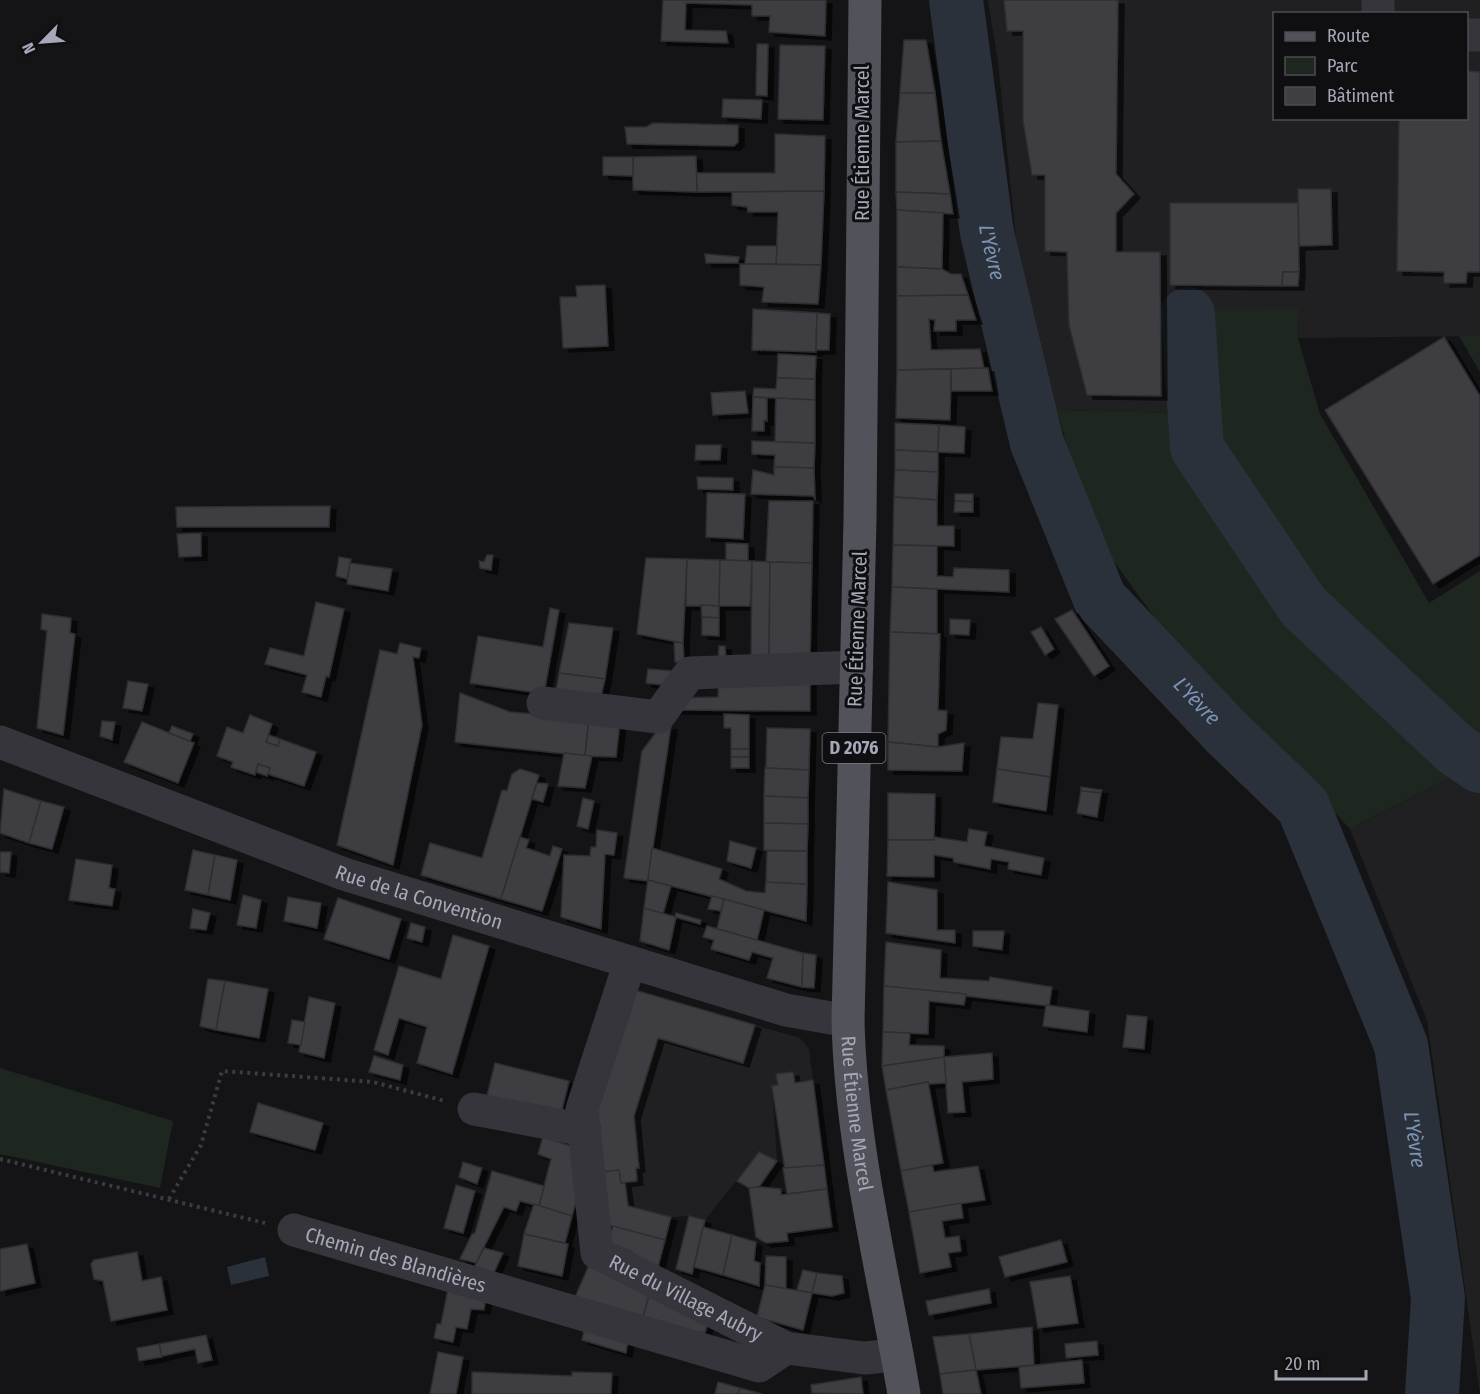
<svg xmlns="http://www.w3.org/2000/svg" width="1480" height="1394" font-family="'Fira Sans Condensed',sans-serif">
<defs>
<filter id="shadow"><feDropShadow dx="6" dy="4" stdDeviation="0" flood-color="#0009"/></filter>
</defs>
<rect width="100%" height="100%" fill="#141416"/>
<!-- built -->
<g fill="#202023" fill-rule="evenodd">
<path d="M988 0H1480V336L1298 338 1299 309 1161 310 1173 413 1057 410 1016 239 998 62ZM1274 14H1466V118H1274Z"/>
<path d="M1457 774 1480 793V1394L1427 1020 1350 829Z"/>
<path d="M631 989 800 1038 809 1049 813 1080 795 1083 793 1072 777 1074 778 1085 772 1086 777 1161 759 1152 705 1220 689 1216 671 1217 607 1225Z"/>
</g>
<!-- green -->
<g fill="#1e2620">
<path d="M1299 308 1298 338 1320 414 1429 603 1480 571V757L1457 774 1350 829 1160 625 1089 527 1057 410 1173 413 1161 309Z"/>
<path d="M1459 336H1480V372Z"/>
<path d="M0 1068 173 1121 160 1188 0 1154Z"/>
</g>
<!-- water -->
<path fill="#2a313a" d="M265 1257 269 1276 231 1285 227 1267Z"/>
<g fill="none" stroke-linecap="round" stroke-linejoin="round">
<!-- river -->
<g stroke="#2a313a" stroke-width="54">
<path id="s1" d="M956 0 987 233 1037 443 1100 599 1226 732 1303 806 1401 1045 1438 1298 1432 1394"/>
<path d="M1188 314 1197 448 1303 606 1456 750 1480 766"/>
</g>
</g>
<!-- building -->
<g fill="#3e3e43" stroke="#2f2e32" stroke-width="1.5" filter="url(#shadow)">
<path d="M663 0H826L825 36 769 32 770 16H752V5L686 3 685 30 726 31 728 43 661 41Z"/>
<path d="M1004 0H1118L1116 174 1134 194 1116 213V252H1160L1161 396 1087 395 1069 325 1067 252 1045 251V175H1032L1023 120V31H1007Z"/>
<path d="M904 40H926L935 93H900Z"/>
<path d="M757 44H768L767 96 756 95Z"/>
<path d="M780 45 825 46 823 120 778 119Z"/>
<path d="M1466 71 1480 72V272H1467L1466 283H1444V272L1397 271 1399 118H1466Z"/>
<path d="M900 93H935L941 141 896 142Z"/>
<path d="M723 99 762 100 761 119 722 117Z"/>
<path d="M653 123 738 125V142L734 146 627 144 625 127H646Z"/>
<path d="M775 134 825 136 824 191 697 192 696 173H775Z"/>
<path d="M941 141 950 194 896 192V142Z"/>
<path d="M696 156 697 192 633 190V157Z"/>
<path d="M603 157H633V176L603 175Z"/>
<path d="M1298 189H1331L1332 245 1299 246Z"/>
<path d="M824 191 821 265 776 264 778 212H748L747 207 732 205V192Z"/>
<path d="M896 192 950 194 953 214 897 210Z"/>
<path d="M1170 203H1298L1299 272H1283L1282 286 1170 285Z"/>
<path d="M897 210 943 213 942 269 897 267Z"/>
<path d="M747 246H777L776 264H745Z"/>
<path d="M705 254 739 257 738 263H706Z"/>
<path d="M740 264 821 265 818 304 762 302 764 287 740 285Z"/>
<path d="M897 267 942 269 951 274H961L968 295 897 296Z"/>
<path d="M1283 272H1299L1298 286H1282Z"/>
<path d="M605 285 608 346 563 348 560 297H577L576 286Z"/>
<path d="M968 295 976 320H956V331H934L935 320 929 319 931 350 980 349 984 368 897 370V296Z"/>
<path d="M753 309 817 313 816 352 752 350Z"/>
<path d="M817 313 830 314 829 350H816Z"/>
<path d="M1444 337 1480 396V555L1433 584 1325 410Z"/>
<path d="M778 354 816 356 815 379 777 378Z"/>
<path d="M984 368H988L992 391H951V369Z"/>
<path d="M951 369 950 420 896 418 897 370Z"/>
<path d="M777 378 815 379V400L753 397 754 388 776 389Z"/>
<path d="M745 391 748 413 713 415 711 393Z"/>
<path d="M753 397 767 398V421L764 420V431H752Z"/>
<path d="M776 398 815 400V443L775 442Z"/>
<path d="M895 423 939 425 938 452 895 450Z"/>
<path d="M939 425 965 427 964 453 938 452Z"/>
<path d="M752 441 815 443 814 468 774 467 775 455 752 454Z"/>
<path d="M696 445H721L720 460H695Z"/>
<path d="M895 450 938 452V472L895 470Z"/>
<path d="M774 467 814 468 815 499 813 496 751 494 753 470 774 475Z"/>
<path d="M895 470 938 472 937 500 894 497Z"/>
<path d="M697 477 733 478V490L698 489Z"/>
<path d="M707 493 745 494 743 539 706 537Z"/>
<path d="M955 494H973V502L955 501Z"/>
<path d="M894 497 937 500V526H954V546L893 545Z"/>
<path d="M769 501H813L812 563 766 562Z"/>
<path d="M955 501 973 502V512H954Z"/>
<path d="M330 506 329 527H177L176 507Z"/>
<path d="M201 533V556L179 557 177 534Z"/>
<path d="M726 543 748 544V561L726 560Z"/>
<path d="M893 545 937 546V576L953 577 954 568 1009 570V592L892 587Z"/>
<path d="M487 555H493L491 570 480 568 479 561 484 562Z"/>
<path d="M339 557 351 559 347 579 336 576Z"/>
<path d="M646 558 687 559 683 643 637 634Z"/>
<path d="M687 559 720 560 719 606H686Z"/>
<path d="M720 560 752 561 750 606H719Z"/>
<path d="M752 561 770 562 769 662H751Z"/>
<path d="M770 562 812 563 810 663 769 662Z"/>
<path d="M350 563 392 569 388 591 347 584Z"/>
<path d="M892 587 937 589V634L890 632Z"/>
<path d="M316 602 344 609 329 677 326 676 321 697 302 692 307 675 265 664 270 648 304 656Z"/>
<path d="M701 605 719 606V618L702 617Z"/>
<path d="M550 608 559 610 544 694 470 683 478 636 543 647Z"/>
<path d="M1072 610 1109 666 1094 676 1055 619Z"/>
<path d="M42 614 71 618 70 633 75 634 63 735 37 728 47 631 41 629Z"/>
<path d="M702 617 719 618V636L702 635Z"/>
<path d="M950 619 970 620 969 635 950 634Z"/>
<path d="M569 623 613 628 605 679 559 673Z"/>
<path d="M1041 627 1054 649 1045 655 1031 632Z"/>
<path d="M890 632 940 634 938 710 947 711 946 730 938 734V747L888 742Z"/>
<path d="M674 642 683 643 684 662H675Z"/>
<path d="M400 643 421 648 419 658 413 657 422 725 393 865 337 845 380 650 397 654Z"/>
<path d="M719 646H725L726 661H718Z"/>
<path d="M648 669 672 671 671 686 646 683Z"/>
<path d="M559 673 605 679 600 701 555 696Z"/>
<path d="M719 678 810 679V711L674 710 682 698 718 697Z"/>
<path d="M128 681 148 684 142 711 123 708Z"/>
<path d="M460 693 510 712 589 719 585 756 455 742Z"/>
<path d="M1038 703 1058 705 1050 777 997 769 1001 737 1033 739Z"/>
<path d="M724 714 749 715V749H731V728H724Z"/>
<path d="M250 715 272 724 266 742 278 746 280 739 316 752 304 786 268 774 270 768 258 764 255 775 231 767 233 762 217 756 227 727 243 733Z"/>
<path d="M589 719 620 722 616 757 585 756Z"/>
<path d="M102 721 115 722 112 740 100 736Z"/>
<path d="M142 722 194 743 178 783 124 762Z"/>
<path d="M172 726 193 734 190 741 169 733Z"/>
<path d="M661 726H671L648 881 624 878 642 751Z"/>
<path d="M767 728 810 729 809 770 766 768Z"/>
<path d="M269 735 280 739 278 746 266 742Z"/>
<path d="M888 742 938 747 964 743 962 771 888 770Z"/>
<rect x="731" y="749" width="18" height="8"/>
<path d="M564 753 592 756 585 788 558 786Z"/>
<rect x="731" y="757" width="18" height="11"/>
<path d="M258 764 270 768 267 776 256 772Z"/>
<path d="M765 768 809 770 808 798 764 796Z"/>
<path d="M520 769 539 775 501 899 421 875 430 843 482 858 502 790 507 791 512 774Z"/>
<path d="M997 769 1050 777 1046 811 993 802Z"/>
<path d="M537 783 548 784 543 802 532 799Z"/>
<path d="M1081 787 1102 790 1101 793 1081 791Z"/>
<path d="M4 789 41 801 29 843 0 833Z"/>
<path d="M1081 791 1101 793 1097 817 1077 813Z"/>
<path d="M888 793 935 794 934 840H888Z"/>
<path d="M764 796 808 798V824L764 823Z"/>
<path d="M583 798 594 801 588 829 577 826Z"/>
<path d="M41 801 64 807 52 849 29 843Z"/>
<path d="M764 823 808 824 807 851 764 850Z"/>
<path d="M969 829 987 832 984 846 1044 858 1041 875 1008 869 1009 862 991 859 990 869 954 862 953 858 934 855V877L887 876 888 840H934V837L967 842Z"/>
<path d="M597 830 617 833 614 855 605 854 601 929 561 917 564 855 590 856 591 847H596Z"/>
<path d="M520 837 529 840 526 848 550 856 553 846 562 849 542 911 501 899Z"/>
<path d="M730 841 756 848 751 868 727 861Z"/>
<path d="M652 848 722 869 719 879 746 891 765 893 766 882 807 884 806 921 648 880Z"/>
<path d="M193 850 215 855 208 895 185 890Z"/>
<path d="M767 851H807V884L766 882Z"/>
<path d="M0 852H11L9 873 0 872Z"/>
<path d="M215 855 237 860 230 900 208 895Z"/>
<path d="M76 859 112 865 109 888 115 889 112 906 69 900Z"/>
<path d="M648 880 671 886 663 914 644 908Z"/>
<path d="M888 882 937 890V930H955V943L886 933Z"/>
<path d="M243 895 261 900 256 928 237 925Z"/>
<path d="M712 896 724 899 721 911 708 909Z"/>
<path d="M288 897 321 903 317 928 284 921Z"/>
<path d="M338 898 401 919 389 959 324 939Z"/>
<path d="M724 899 764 910 757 940 717 929Z"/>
<path d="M644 908 676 917 669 950 640 941Z"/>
<path d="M193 909 210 913 206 930 190 928Z"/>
<path d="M676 913 701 920 700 924 675 917Z"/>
<path d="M411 923 425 927 422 942 407 938Z"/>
<path d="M707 926 803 953 802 987 767 978 773 958 752 952 749 960 711 949 714 940 703 937Z"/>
<path d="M973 931H1004L1002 950 973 946Z"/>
<path d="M453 935 489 946 452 1074 417 1063 427 1027 399 1018 388 1055 374 1050 399 966 441 979Z"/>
<path d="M886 942 941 950 940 978 989 981 990 977 1052 987 1049 1006 884 986Z"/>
<path d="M803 953 816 955 814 988 802 987Z"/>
<path d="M208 979 225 981 216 1030 200 1026Z"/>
<path d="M225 981 268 989 259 1038 216 1030Z"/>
<path d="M884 986 966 994 964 1005 929 1001 928 1034 883 1032Z"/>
<path d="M631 989 755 1025 743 1063 658 1038 634 1116 639 1168H636L637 1181 621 1183 619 1170 602 1172 594 1110Z"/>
<path d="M309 997 335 1003 324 1058 299 1052Z"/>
<path d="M1046 1005 1089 1011 1087 1032 1043 1026Z"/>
<path d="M1127 1015 1147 1017 1144 1049 1123 1047Z"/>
<path d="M292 1020 305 1022 301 1045 288 1043Z"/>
<path d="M883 1032 910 1033 909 1045 944 1046V1057L882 1066Z"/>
<path d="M992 1053 993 1079 962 1082 965 1112 948 1113 944 1057Z"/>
<path d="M374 1056 403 1065 400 1080 369 1072Z"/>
<path d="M944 1057 946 1083 928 1084V1082L886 1090 882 1066Z"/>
<path d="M495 1063 569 1081 561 1114 487 1096Z"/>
<path d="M793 1072 795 1083 813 1080 824 1165 785 1170 772 1086 778 1085 776 1074Z"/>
<path d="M928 1082 943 1163 901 1171 886 1090Z"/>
<path d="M258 1103 323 1123 315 1150 250 1132Z"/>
<path d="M543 1137 583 1150 586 1167 572 1216 539 1206 551 1159 538 1154Z"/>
<path d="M759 1152 777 1161 759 1187 749 1188 737 1181Z"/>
<path d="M463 1162 482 1168 477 1184 459 1177Z"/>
<path d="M824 1165 827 1189 787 1194 783 1168Z"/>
<path d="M932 1165 934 1172 978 1166 985 1200 909 1212 901 1171Z"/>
<path d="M619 1170 621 1183H625L628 1206 671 1217 665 1240 607 1225 602 1172Z"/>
<path d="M492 1171 544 1186 539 1206 520 1201 516 1211 504 1207 476 1263 460 1259 472 1234 475 1233Z"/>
<path d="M456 1185 475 1191 463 1233 444 1228Z"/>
<path d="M759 1187 781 1189V1195L827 1189 832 1227 787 1233 788 1241 766 1243 756 1237 749 1188Z"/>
<path d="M961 1203 963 1218 942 1221 945 1238 959 1236 961 1251 948 1253 951 1267 920 1273 909 1212Z"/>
<path d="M534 1204 572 1216 565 1243 524 1234Z"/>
<path d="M689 1216 705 1220 692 1274 676 1269Z"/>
<path d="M613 1226 665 1240 658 1267 631 1259 632 1252 608 1242Z"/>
<path d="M703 1227 732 1235 723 1275 694 1267Z"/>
<path d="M524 1234 568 1244 562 1276 518 1266Z"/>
<path d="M732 1235 756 1242 754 1261 760 1263 759 1286 723 1275Z"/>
<path d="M1061 1240 1067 1262 1005 1277 999 1257Z"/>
<path d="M27 1244 35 1283 0 1291V1249Z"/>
<path d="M484 1248 503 1253 491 1279 471 1274Z"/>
<path d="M137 1252 142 1281 161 1277 167 1310 111 1321 103 1281 94 1279 91 1264 94 1260Z"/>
<path d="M766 1256 786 1257V1289L765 1285Z"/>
<path d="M590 1263 650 1292 642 1321 573 1302Z"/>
<path d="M803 1270 817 1273 812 1293 797 1290Z"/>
<path d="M817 1273 842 1276 844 1293 832 1296 812 1293Z"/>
<path d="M1070 1276 1078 1323 1038 1328 1030 1282Z"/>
<path d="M449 1284 486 1295 484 1310 471 1309 467 1329 456 1327 453 1342 434 1338 437 1324H441Z"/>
<path d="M765 1285 812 1293 803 1330 757 1317Z"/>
<path d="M989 1289 991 1303 929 1315 926 1301Z"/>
<path d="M650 1292 709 1319 705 1333 642 1321Z"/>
<path d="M586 1322 629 1334 626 1353 582 1340Z"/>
<path d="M1032 1327 1034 1365 976 1370 969 1334Z"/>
<path d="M969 1334 976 1370 940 1374 933 1337Z"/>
<path d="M206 1335 212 1360 198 1363 195 1349 162 1356 159 1344Z"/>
<path d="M1097 1341 1098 1355 1066 1358 1065 1344Z"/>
<path d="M159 1344 162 1357 139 1361 137 1348Z"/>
<path d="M438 1352 463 1357 456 1394H430Z"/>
<path d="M1082 1360 1084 1383 1021 1388 1019 1367Z"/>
<path d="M976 1370 981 1394H943L940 1374Z"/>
<path d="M472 1372 572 1376V1372L612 1373 611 1394H472Z"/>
<path d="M861 1377 863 1394 812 1393 811 1385Z"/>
<path d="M718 1382 740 1388 738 1394H715Z"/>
<path d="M740 1388 762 1394H738Z"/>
</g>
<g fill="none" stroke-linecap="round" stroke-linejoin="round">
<!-- path -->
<g stroke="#3b3c42" stroke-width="4" stroke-dasharray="3 4.5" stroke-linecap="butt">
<path d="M0 1159 265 1223"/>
<path d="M169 1199 201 1145 222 1071 373 1082 445 1101"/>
</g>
<!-- minor -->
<g stroke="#35353b" stroke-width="33">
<path d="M1378 0V14"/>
<path d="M1466 35H1480"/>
<path d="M543 703 658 717 690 673 857 667"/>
<path id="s2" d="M0 742 344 874 786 1010 848 1021"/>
<path id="s3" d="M630 962 582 1109 597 1253 786 1348 864 1358 897 1355"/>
<path d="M474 1109 585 1130"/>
<path id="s4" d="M294 1230 759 1366 786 1348"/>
</g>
<!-- major -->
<path stroke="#51525a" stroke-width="33" id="s5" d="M865 0 860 520 848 1021C851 1146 883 1270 904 1394"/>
</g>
<g text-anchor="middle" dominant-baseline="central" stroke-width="6" stroke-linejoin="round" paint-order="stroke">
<!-- shield labels -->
<rect fill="#0f0f11" stroke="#787b85" stroke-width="1.5" x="822.5" y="733" width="63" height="30" rx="4.5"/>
<g font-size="18" font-weight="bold" fill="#a5a9b7">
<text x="854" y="748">D 2076</text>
</g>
<!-- street labels -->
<g font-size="20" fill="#a5a9b7" stroke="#0f0f11">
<text transform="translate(862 143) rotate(-90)">Rue Étienne Marcel</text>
<text transform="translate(857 629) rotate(-88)">Rue Étienne Marcel</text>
<text stroke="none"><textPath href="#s2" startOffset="447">Rue de la Convention</textPath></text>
<text stroke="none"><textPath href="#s5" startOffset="1114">Rue Étienne Marcel</textPath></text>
<text stroke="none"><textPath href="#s4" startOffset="106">Chemin des Blandières</textPath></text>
<text stroke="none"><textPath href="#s3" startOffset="399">Rue du Village Aubry</textPath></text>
</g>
<!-- water labels -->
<g font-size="21" font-style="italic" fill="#7b92b3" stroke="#0f0f11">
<text stroke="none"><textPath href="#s1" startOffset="255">L'Yèvre</textPath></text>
<text stroke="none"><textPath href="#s1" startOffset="760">L'Yèvre</textPath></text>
<text stroke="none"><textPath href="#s1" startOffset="1263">L'Yèvre</textPath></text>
</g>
</g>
<!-- legend -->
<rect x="1273" y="12" width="195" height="108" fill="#0f0f11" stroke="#4b4d53" stroke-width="1.5"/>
<rect x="1285" y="32" width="30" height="9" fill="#51525a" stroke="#4b4d53" stroke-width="1.5"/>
<text x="1327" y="42" font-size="18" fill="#a5a9b7">Route</text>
<rect x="1285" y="57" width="30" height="18" fill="#1e2620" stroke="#4b4d53" stroke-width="1.5"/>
<text x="1327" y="72" font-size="18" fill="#a5a9b7">Parc</text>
<rect x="1285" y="87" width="30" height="18" fill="#3e3e43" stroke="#4b4d53" stroke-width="1.5"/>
<text x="1327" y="102" font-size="18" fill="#a5a9b7">Bâtiment</text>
<!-- north arrow -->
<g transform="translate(42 42) rotate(245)" stroke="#0f0f11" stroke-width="4.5" paint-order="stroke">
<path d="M0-4.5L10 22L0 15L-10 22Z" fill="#a5a9b7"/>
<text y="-9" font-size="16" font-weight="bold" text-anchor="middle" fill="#a5a9b7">N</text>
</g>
<!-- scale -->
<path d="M1276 1370v9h90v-9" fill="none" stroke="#a5a9b7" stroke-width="3"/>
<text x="1285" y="1370" font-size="18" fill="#a5a9b7" stroke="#0f0f11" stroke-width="4.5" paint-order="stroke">20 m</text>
</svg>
